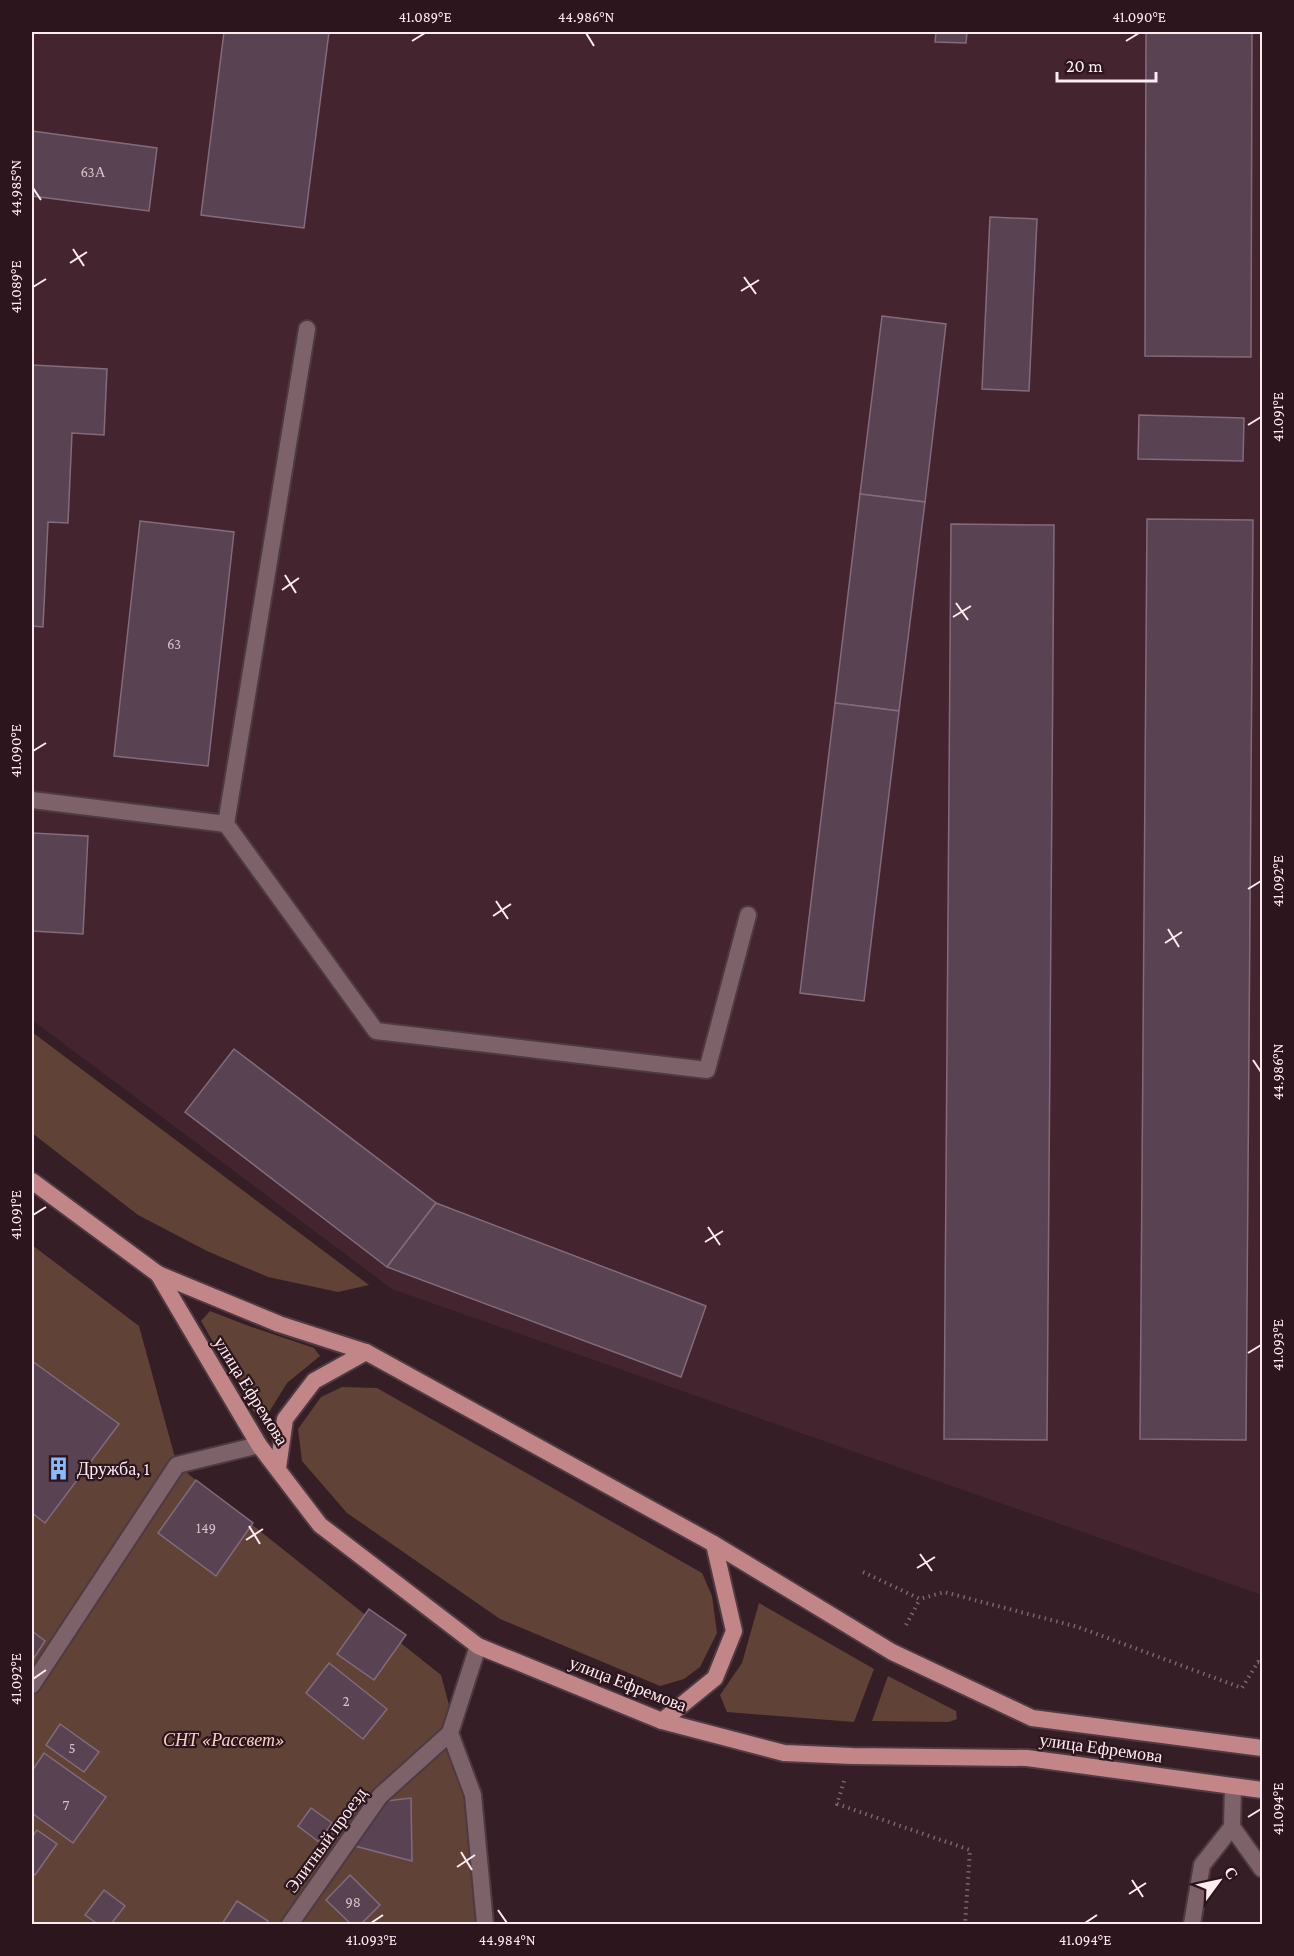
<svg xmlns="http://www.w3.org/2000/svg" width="1294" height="1956" font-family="'Crimson Pro',serif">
<rect width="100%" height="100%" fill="#361e26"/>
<!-- built -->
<path fill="#44252f" d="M32 32H1262V1595L392 1289 32 1020Z"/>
<!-- green -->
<g fill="#604237">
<path d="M32 1032 369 1285 338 1292 268 1277 207 1251 138 1215 32 1133Z"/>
<path d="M32 1245 139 1326 177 1465 441 1675 473 1795 485 1924H32Z"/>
<path d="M210 1311 246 1325 314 1348 320 1356 287 1383 266 1417 255 1414 201 1321Z"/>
<path d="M342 1387 377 1388 702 1573 712 1596 717 1633 700 1667 684 1679 660 1686 500 1619 347 1513 302 1461 298 1429 321 1397Z"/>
<path d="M759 1603 874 1669 854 1722 727 1712 720 1695 742 1663Z"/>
<path d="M888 1676 956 1711 957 1719 949 1722 872 1721Z"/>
</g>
<!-- building -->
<g fill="#594251" stroke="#836b7b" stroke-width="1.5">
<path d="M224 32H329L304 228 201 215Z"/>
<path d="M936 32H967L966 43 935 42Z"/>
<path d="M1146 32H1252L1251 357 1145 356Z"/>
<path d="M32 131 157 148 149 211 32 196Z"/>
<path d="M990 217 1037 219 1029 391 982 389Z"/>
<path d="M882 316 946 324 925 502 860 494Z"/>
<path d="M32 365 107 369 104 435 72 433 68 523 48 522 43 627 32 626Z"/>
<path d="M1139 415 1244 418 1243 461 1138 459Z"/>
<path d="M860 494 925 502 899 711 835 703Z"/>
<path d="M1147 519 1253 520 1246 1440 1140 1439Z"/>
<path d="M140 521 234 532 208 766 114 756Z"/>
<path d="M951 524 1054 525 1047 1440 944 1439Z"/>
<path d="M835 703 899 711 864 1001 800 993Z"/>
<path d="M32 833 88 836 83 934 32 931Z"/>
<path d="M234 1049 436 1203 387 1267 185 1112Z"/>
<path d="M436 1203 706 1306 681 1377 387 1267Z"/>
<path d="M32 1361 119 1424 45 1523 32 1513Z"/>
<path d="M196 1480 253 1523 216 1576 158 1533Z"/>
<path d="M369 1609 406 1635 374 1680 337 1654Z"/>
<path d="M32 1631 45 1641 32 1661Z"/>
<path d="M329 1663 387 1709 363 1739 306 1693Z"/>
<path d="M60 1724 99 1752 84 1772 46 1745Z"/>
<path d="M44 1753 106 1797 73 1843 32 1813V1771Z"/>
<path d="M411 1798 412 1861 351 1845 386 1801Z"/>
<path d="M311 1808 332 1823 319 1842 298 1826Z"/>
<path d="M37 1830 57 1844 35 1875 32 1872V1837Z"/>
<path d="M350 1875 380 1905 361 1924H351L326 1900Z"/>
<path d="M104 1890 125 1906 111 1924H98L85 1915Z"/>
<path d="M237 1901 268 1921 265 1924H222Z"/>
</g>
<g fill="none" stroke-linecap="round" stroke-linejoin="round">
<defs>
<g id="service">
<path d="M307 329 226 824 376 1031 707 1070 748 915"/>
<path d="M32 800 226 824"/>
<path d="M32 1685 177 1465 259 1445"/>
<path d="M1232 1827 1262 1869"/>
<path d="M290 1924 380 1796 450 1733"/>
<path d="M1192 1924 1202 1865 1232 1827 1233 1787"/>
</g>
<path id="tertiary" d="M478 1646 450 1733 473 1795 485 1924"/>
<g id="primary">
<path d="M32 1181 158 1274"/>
<path d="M278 1468 285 1419 314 1381 366 1352"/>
<path d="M662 1721 715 1678 734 1631 714 1544"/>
<path d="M1262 1748 1032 1718 892 1652 714 1544 366 1352 279 1324 158 1274 259 1445 320 1525 478 1646 662 1721 784 1753 852 1756 1027 1758 1262 1790"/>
</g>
</defs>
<!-- service casing -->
<use href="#service" stroke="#4e3a41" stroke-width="20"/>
<!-- tertiary casing -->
<use href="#tertiary" stroke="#4e3a41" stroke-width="20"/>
<!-- primary casing -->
<use href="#primary" stroke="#4e3a41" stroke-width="20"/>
<!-- path -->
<g stroke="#7c666d" stroke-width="4" stroke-dasharray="1.5 4.5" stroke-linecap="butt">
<path d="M863 1572 920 1599 944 1592 1078 1627 1242 1688 1258 1662 1262 1663"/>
<path d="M906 1625 920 1599"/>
<path d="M844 1781 837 1804 970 1850 965 1924"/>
</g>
<!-- service -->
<use href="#service" stroke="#7e626a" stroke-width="16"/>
<!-- tertiary -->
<use href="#tertiary" stroke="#7e626a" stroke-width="16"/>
<!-- primary -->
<use href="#primary" stroke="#c28688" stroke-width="16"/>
</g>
<!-- ticks -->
<path fill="none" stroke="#feecf1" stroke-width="2" d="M586 33 594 46M412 41 425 33M1126 41 1139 33M33 188 41 200M73 249 84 266M70 263 87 252M744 277 756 294M33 287 46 279M741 291 759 280M1248 425 1261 417M285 575 296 593M282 590 299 578M956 603 968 620M953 617 971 606M33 751 46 743M1248 889 1261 881M496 901 508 919M493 916 511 904M1168 929 1179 947M1165 943 1182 932M1253 1060 1261 1072M33 1215 46 1207M708 1227 720 1245M705 1242 723 1231M1248 1353 1261 1345M249 1526 260 1544M246 1540 263 1529M920 1554 932 1571M917 1568 935 1557M33 1679 46 1670M1248 1817 1261 1809M461 1852 472 1870M457 1867 475 1855M1132 1880 1143 1897M1129 1894 1146 1883M498 1910 507 1923M371 1923 383 1915M1085 1923 1097 1915"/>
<!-- icons -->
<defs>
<symbol id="building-bare" viewBox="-9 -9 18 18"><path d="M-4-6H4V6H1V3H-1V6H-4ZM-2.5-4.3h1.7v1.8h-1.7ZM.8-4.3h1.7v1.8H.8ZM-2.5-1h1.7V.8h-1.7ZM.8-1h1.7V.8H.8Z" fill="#8abafc" stroke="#2c151c" stroke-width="2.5" paint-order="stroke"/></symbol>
</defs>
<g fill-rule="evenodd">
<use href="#building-bare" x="42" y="1452" width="33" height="33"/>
</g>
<g text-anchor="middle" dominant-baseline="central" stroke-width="4.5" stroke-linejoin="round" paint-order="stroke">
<!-- number labels -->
<g font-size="15" fill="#d5c2c9">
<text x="93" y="172">63А</text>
<text x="174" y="644">63</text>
<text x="206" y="1528">149</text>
<text x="346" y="1701">2</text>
<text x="72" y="1748">5</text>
<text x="66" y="1805">7</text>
<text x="353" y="1902">98</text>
</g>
<!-- street labels -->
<g font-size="18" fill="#feecf1" stroke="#2c151c">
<text transform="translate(251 1391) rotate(58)">улица Ефремова</text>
<text transform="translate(628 1684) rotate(21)">улица Ефремова</text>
<text transform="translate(1101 1748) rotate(8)">улица Ефремова</text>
<text transform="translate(326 1840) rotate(-54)">Элитный проезд</text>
</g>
<!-- poi labels -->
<g font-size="18" fill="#feecf1" stroke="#2c151c" text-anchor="start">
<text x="77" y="1469">Дружба, 1</text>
</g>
<!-- park labels -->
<g font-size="18" font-style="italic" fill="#fad0c0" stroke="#2c151c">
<text x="224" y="1740">СНТ «Рассвет»</text>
</g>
</g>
<!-- border -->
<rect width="1294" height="1956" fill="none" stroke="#2c151c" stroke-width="66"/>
<!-- north arrow -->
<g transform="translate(1219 1881) rotate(57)" stroke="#2c151c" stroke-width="4.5" paint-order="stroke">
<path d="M0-4.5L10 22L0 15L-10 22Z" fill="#feecf1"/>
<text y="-9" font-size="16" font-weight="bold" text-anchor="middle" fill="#feecf1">С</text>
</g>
<!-- scale -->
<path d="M1057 72v9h99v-9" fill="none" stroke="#feecf1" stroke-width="3"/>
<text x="1066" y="72" font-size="18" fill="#feecf1" stroke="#2c151c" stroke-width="4.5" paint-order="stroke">20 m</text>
<rect x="33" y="33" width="1228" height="1890" fill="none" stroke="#feecf1" stroke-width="2"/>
<g font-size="15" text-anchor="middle" fill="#feecf1">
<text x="425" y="22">41.089°E</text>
<text x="586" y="22">44.986°N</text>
<text x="1139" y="22">41.090°E</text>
<text transform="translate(16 188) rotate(-90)" y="5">44.985°N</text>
<text transform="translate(16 287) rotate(-90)" y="5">41.089°E</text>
<text transform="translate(1278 417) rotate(-90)" y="5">41.091°E</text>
<text transform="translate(16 751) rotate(-90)" y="5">41.090°E</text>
<text transform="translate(1278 881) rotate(-90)" y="5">41.092°E</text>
<text transform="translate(1278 1072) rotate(-90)" y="5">44.986°N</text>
<text transform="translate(16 1215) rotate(-90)" y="5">41.091°E</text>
<text transform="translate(1278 1345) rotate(-90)" y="5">41.093°E</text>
<text transform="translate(16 1679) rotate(-90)" y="5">41.092°E</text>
<text transform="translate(1278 1809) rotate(-90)" y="5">41.094°E</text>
<text x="371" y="1945">41.093°E</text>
<text x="507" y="1945">44.984°N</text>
<text x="1085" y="1945">41.094°E</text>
</g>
</svg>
